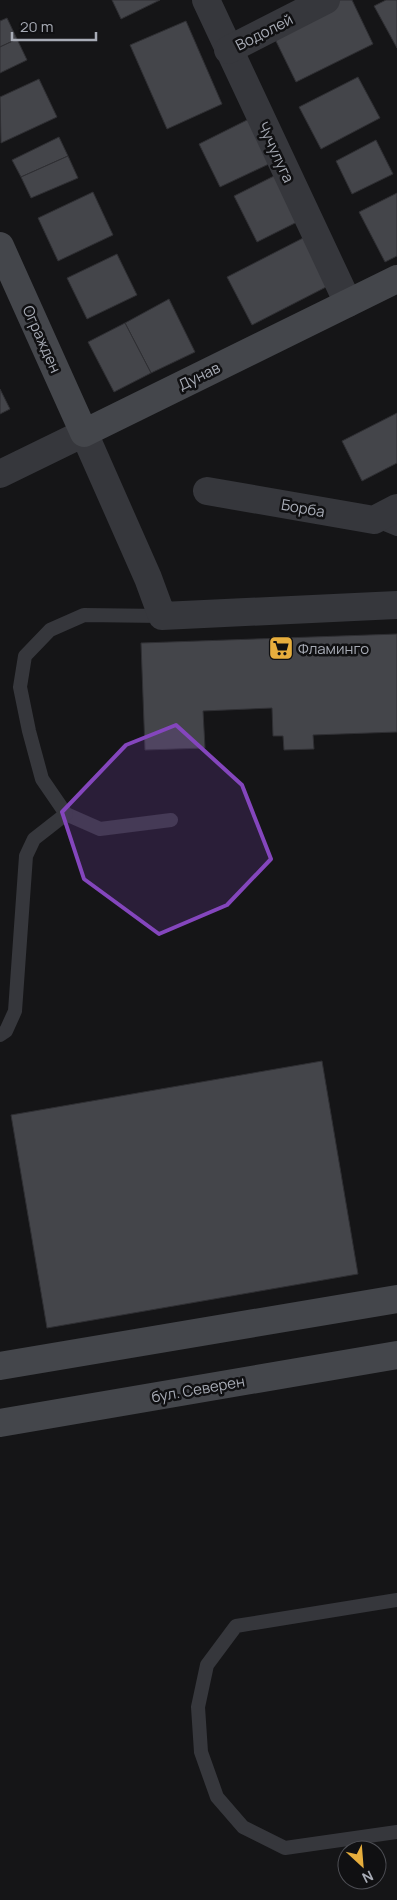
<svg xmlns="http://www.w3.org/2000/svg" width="397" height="1900" font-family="Manrope,sans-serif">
<rect width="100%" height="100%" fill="#151517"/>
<!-- building -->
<g fill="#44454a" stroke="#2f2f33">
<path d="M112 0H160L121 19Z"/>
<path d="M339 0H352L373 44 296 82 272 33Z"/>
<path d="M386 0H397V48L374 6Z"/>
<path d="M7 18 17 39 0 47V21Z"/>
<path d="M186 21 222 104 167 129 130 45Z"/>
<path d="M17 39 27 60 0 73V47Z"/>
<path d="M358 77 380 118 321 149 299 107Z"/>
<path d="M39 79 57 117 1 143 0 97Z"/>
<path d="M249 119 271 163 220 187 199 144Z"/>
<path d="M59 137 68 156 21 177 12 160Z"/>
<path d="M376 140 393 174 352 194 336 161Z"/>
<path d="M68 156 78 178 31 198 21 177Z"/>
<path d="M278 174 301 220 257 242 234 196Z"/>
<path d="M93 192 113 235 58 261 38 218Z"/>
<path d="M397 193V256L385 262 359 212Z"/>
<path d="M305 237 330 285 252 325 227 277Z"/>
<path d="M117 254 137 295 87 319 67 278Z"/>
<path d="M169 299 195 352 151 373 125 323Z"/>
<path d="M125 323 151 373 114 392 88 342Z"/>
<path d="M0 389 10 409 0 414Z"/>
<path d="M397 413V463L362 481 342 441Z"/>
<path d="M397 634V732L313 735 314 749 284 750 283 736H273L272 708 203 711 205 748 145 750 141 643Z"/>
<path d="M322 1061 358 1274 47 1328 11 1115Z"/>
</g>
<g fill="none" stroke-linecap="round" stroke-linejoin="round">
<!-- lane -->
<g stroke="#36373c" stroke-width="14">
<path d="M375 520 397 529"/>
<path d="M162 616 84 615 50 630 25 656 20 687 29 731 42 779 66 814 100 829 171 820"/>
<path d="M0 1035 6 1031 15 1011 26 856 34 839 66 814"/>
<path d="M397 1600 236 1626 207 1665 198 1707 201 1752 217 1797 243 1827 285 1848 397 1832"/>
</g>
<!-- street -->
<g stroke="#36373c" stroke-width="28">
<path d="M206 0 348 303"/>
<path d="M228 50 326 0"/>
<path d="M0 474 84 433 148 578 162 616 397 605"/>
<path d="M207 491 374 520 397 508"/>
</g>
<!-- secondary -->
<g stroke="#44464b" stroke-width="28">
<path d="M0 246 84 433 397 279"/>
<path d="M0 1366 397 1299"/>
<path d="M0 1423 397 1355"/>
</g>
</g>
<!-- marked area -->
<path fill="#8446bd" fill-opacity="0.2" stroke="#8446bd" stroke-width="4" stroke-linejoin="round" d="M176 725 242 785 271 859 227 905 159 934 84 879 62 812 126 745Z"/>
<!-- icons -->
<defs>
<symbol id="supermarket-square" viewBox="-11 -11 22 22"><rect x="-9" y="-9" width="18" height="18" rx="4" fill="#e7ae3d" stroke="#101012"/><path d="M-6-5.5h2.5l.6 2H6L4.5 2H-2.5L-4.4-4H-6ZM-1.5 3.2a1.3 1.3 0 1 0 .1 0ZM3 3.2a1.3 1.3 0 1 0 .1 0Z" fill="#111"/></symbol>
</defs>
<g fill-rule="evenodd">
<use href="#supermarket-square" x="267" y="634" width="28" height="28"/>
</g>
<g text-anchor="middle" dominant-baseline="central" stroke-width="5" stroke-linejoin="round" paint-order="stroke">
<!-- street labels -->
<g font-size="15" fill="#a8acb6" stroke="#101012">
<text transform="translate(264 32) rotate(-27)">Водолей</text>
<text transform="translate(276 152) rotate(65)">Чучулуга</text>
<text transform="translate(42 339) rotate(66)">Огражден</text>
<text transform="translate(199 376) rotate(-26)">Дунав</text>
<text transform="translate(303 508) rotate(10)">Борба</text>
<text transform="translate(198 1389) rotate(-10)">бул. Северен</text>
</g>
<!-- poi labels -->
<g font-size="15" fill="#a8acb6" stroke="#101012" text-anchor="start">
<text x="298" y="648">Фламинго</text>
</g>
</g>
<!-- north arrow -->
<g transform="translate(362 1865) rotate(154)"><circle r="24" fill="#101012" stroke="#4d4e54"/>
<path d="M0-4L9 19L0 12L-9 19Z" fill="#e7ae3d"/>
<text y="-8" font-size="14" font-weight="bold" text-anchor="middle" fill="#a8acb6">N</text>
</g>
<!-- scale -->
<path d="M12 32v8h84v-8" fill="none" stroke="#a8acb6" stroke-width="2.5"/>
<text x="20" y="32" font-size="15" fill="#a8acb6" stroke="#101012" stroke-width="4" paint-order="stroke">20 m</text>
</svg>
